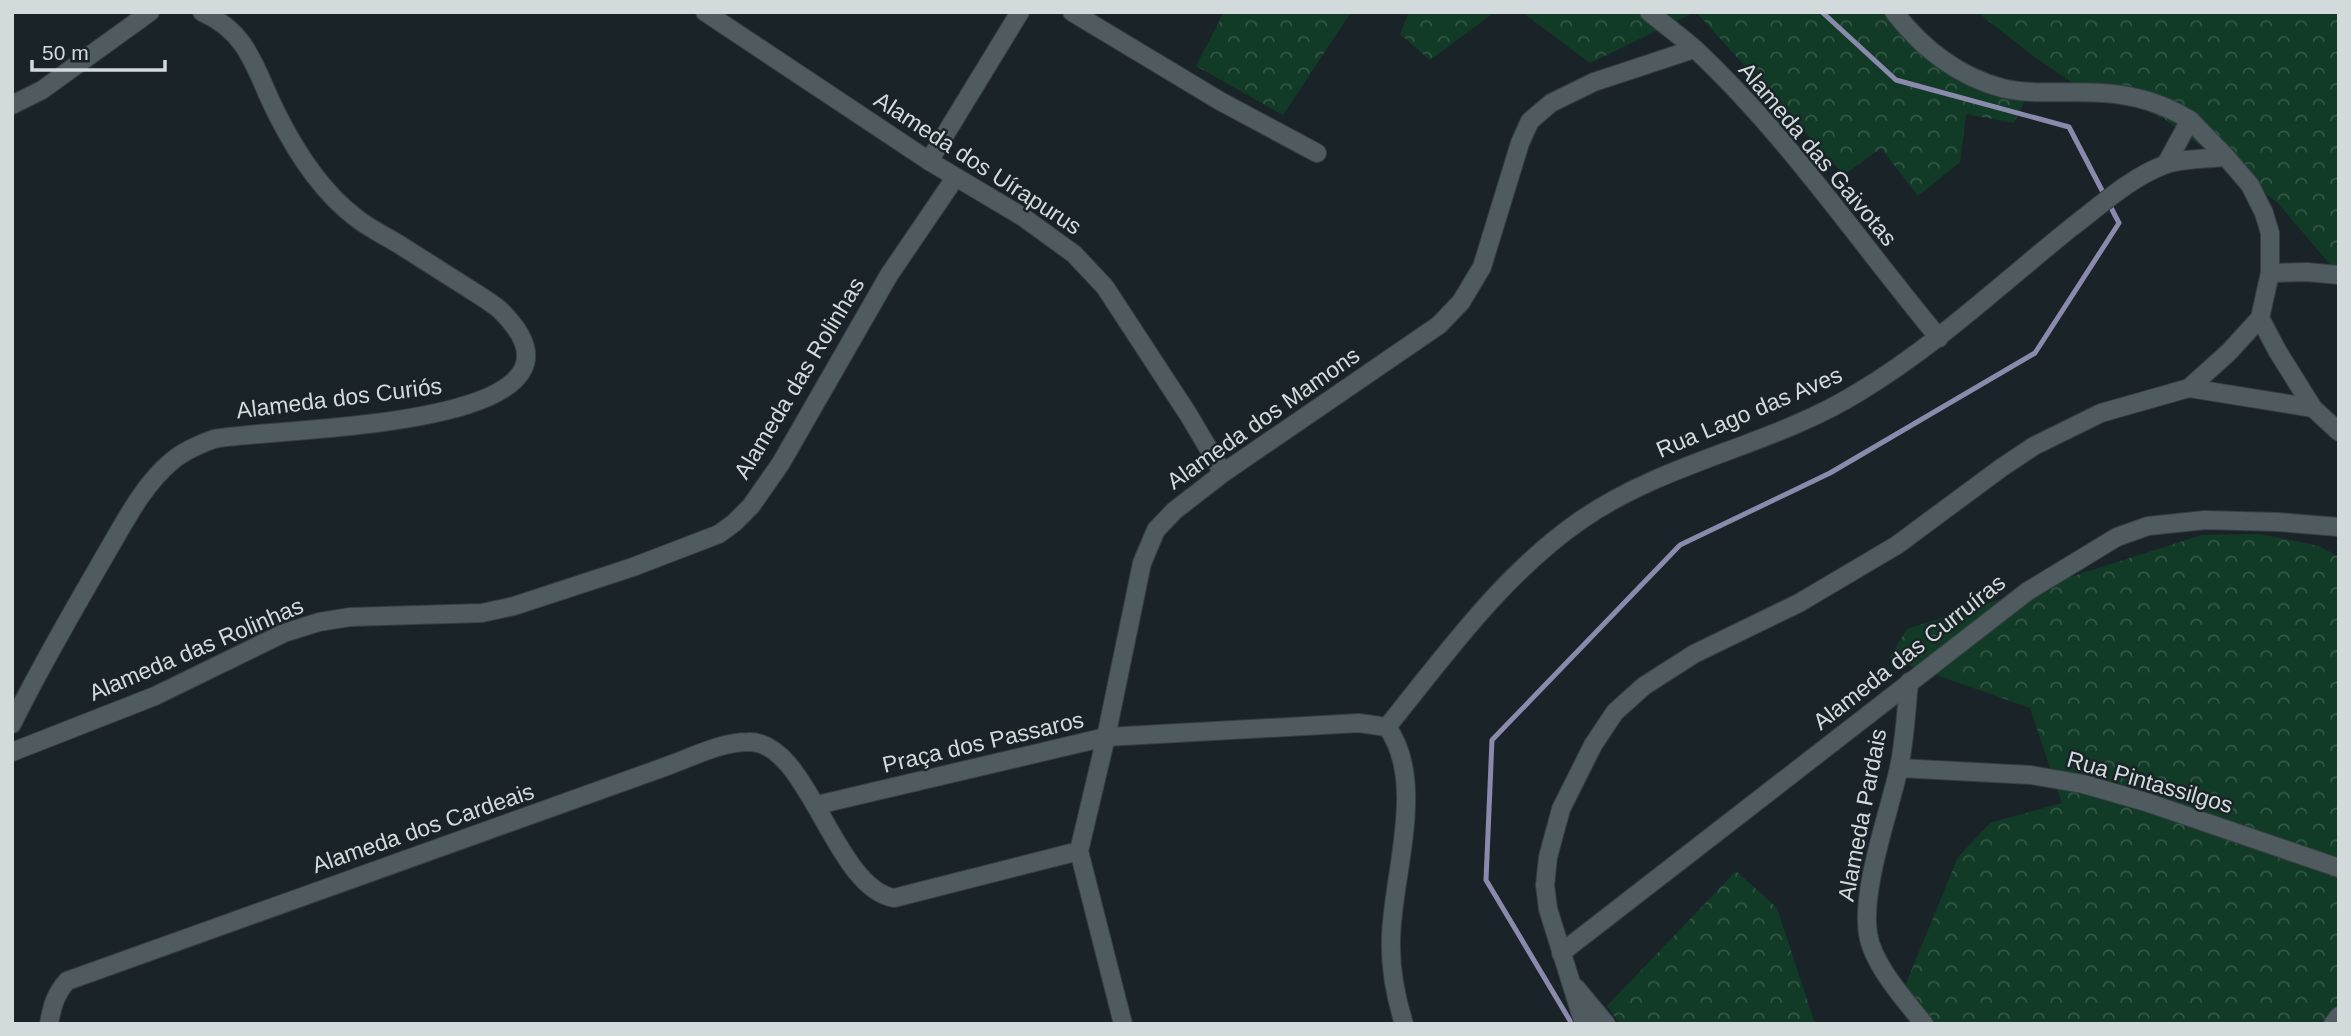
<svg xmlns="http://www.w3.org/2000/svg" width="2351" height="1036" font-family="Arial,sans-serif">
<defs>
<pattern id="forest-crowns" width="20" height="18" patternUnits="userSpaceOnUse" patternTransform="scale(1.75)"><rect width="20" height="18" fill="#113b26"/><path d="M2 6a3 3 0 1 1 6 0M12 15a3 3 0 1 1 6 0" fill="none" stroke="#335745"/></pattern>
</defs>
<rect width="100%" height="100%" fill="#1a2428"/>
<!-- forest -->
<g fill="url(#forest-crowns)">
<path d="M1224 12H1351L1283 115 1196 66Z"/>
<path d="M1409 12H1495L1430 60 1400 34Z"/>
<path d="M1522 12H1695L1590 63Z"/>
<path d="M1696 12H1901L1944 72 2024 102 2014 123 1966 114 1960 162 1918 196 1881 148 1844 175Z"/>
<path d="M1977 12H2339V275L2278 203 2163 118 2070 81 2036 58Z"/>
<path d="M2260 534 2319 546 2339 557V1024H1920L1901 996 1958 857 1990 823 2062 803 2030 708 1889 658 1907 629 2202 535Z"/>
<path d="M1736 871 1777 908 1815 1024H1620L1607 1006Z"/>
</g>
<g fill="none" stroke-linecap="round" stroke-linejoin="round">
<!-- stream -->
<path stroke="#898aac" stroke-width="5" d="M1572 1024 1486 880 1492 740 1680 545 1830 473 2035 353 2119 223 2069 127 1896 80 1822 12"/>
<defs>
<g id="minor">
<path d="M705 12 929 161 1023 217 1074 254 1105 287 1188 414 1223 473"/>
<path d="M1072 12 1220 101 1317 153"/>
<path d="M1649 12C1664 24 1680 36 1695 49 1787 135 1859 242 1939 338"/>
<path d="M1894 12C1922 48 1957 76 2002 88 2035 96 2070 90 2104 93 2135 95 2164 104 2190 120L2166 164"/>
<path d="M12 105 42 90 150 12"/>
<path d="M2190 120 2226 157"/>
<path d="M929 161 1020 12"/>
<path d="M2270 273 2307 272 2339 275"/>
<path d="M2260 318 2278 352 2313 408 2339 432"/>
<path d="M2189 388 2313 408"/>
<path d="M1909 682C1906 711 1905 743 1898 772 1888 815 1861 891 1868 934 1873 965 1905 1000 1924 1024"/>
<path d="M12 724C41 665 74 609 107 552 126 520 143 485 172 461 182 452 202 443 214 439 263 427 625 432 500 310 491 302 480 296 471 290 447 275 424 260 400 245 386 236 368 228 355 217 321 191 296 152 277 114 255 71 250 33 202 12"/>
<path d="M12 752 155 696 284 633 319 622 350 617 482 613 514 606 633 567 719 534 734 523 751 506 781 463 889 275 955 178"/>
<path d="M1899 768 2031 775 2083 784 2146 802 2339 868"/>
<path d="M817 805 1106 737 1359 723 1387 727"/>
<path d="M1561 953 2028 591 2117 537 2148 526 2205 520 2278 522 2339 527"/>
<path d="M1576 988 1606 1024"/>
<path d="M49 1024C52 1006 55 995 67 981L670 765C694 756 722 742 748 742 809 740 833 887 894 898L1079 851"/>
<path d="M1123 1024 1079 851 1106 737 1142 563 1156 530 1174 511 1223 473 1439 325 1461 302 1482 267 1520 143 1530 121 1551 103 1594 82 1694 49"/>
<path d="M1404 1024C1395 995 1390 969 1391 939 1392 876 1427 782 1387 727 1446 654 1503 574 1581 520 1666 461 1772 446 1859 392 1937 345 2002 283 2072 227 2101 205 2130 178 2164 165 2182 158 2207 159 2226 157L2250 185 2264 213 2270 233V273L2260 318 2229 352 2189 388 2101 413 2034 446 2001 468 1897 545 1799 603 1694 654 1644 686 1615 712 1593 745 1561 809 1548 857 1545 885 1548 909 1584 1024"/>
<path d="M2333 1024 2339 1016"/>
</g>
</defs>
<!-- minor casing -->
<use href="#minor" stroke="#363e42" stroke-width="20"/>
<!-- minor -->
<use href="#minor" stroke="#4f5b5f" stroke-width="18"/>
</g>
<g text-anchor="middle" dominant-baseline="central" stroke-width="5" stroke-linejoin="round" paint-order="stroke">
<!-- street labels -->
<g font-size="23" fill="#d3dadc" stroke="#1a2428">
<text transform="translate(1818 154) rotate(50)">Alameda das Gaivotas</text>
<text transform="translate(978 163) rotate(33)">Alameda dos Uírapurus</text>
<text transform="translate(799 378) rotate(-59)">Alameda das Rolinhas</text>
<text transform="translate(339 398) rotate(-7)">Alameda dos Curiós</text>
<text transform="translate(1749 412) rotate(-23)">Rua Lago das Aves</text>
<text transform="translate(1263 418) rotate(-35)">Alameda dos Mamons</text>
<text transform="translate(196 649) rotate(-23)">Alameda das Rolinhas</text>
<text transform="translate(1909 652) rotate(-38)">Alameda das Curruíras</text>
<text transform="translate(983 742) rotate(-13)">Praça dos Passaros</text>
<text transform="translate(2150 782) rotate(16)">Rua Pintassilgos</text>
<text transform="translate(1862 815) rotate(-79)">Alameda Pardais</text>
<text transform="translate(423 828) rotate(-19)">Alameda dos Cardeais</text>
</g>
</g>
<!-- border -->
<rect width="2351" height="1036" fill="none" stroke="#d3dadc" stroke-width="28"/>
<!-- scale -->
<path d="M32 60v10h133v-10" fill="none" stroke="#d3dadc" stroke-width="3.5"/>
<text x="42" y="60" font-size="21" fill="#d3dadc" stroke="#1a2428" stroke-width="5" paint-order="stroke">50 m</text>
</svg>
